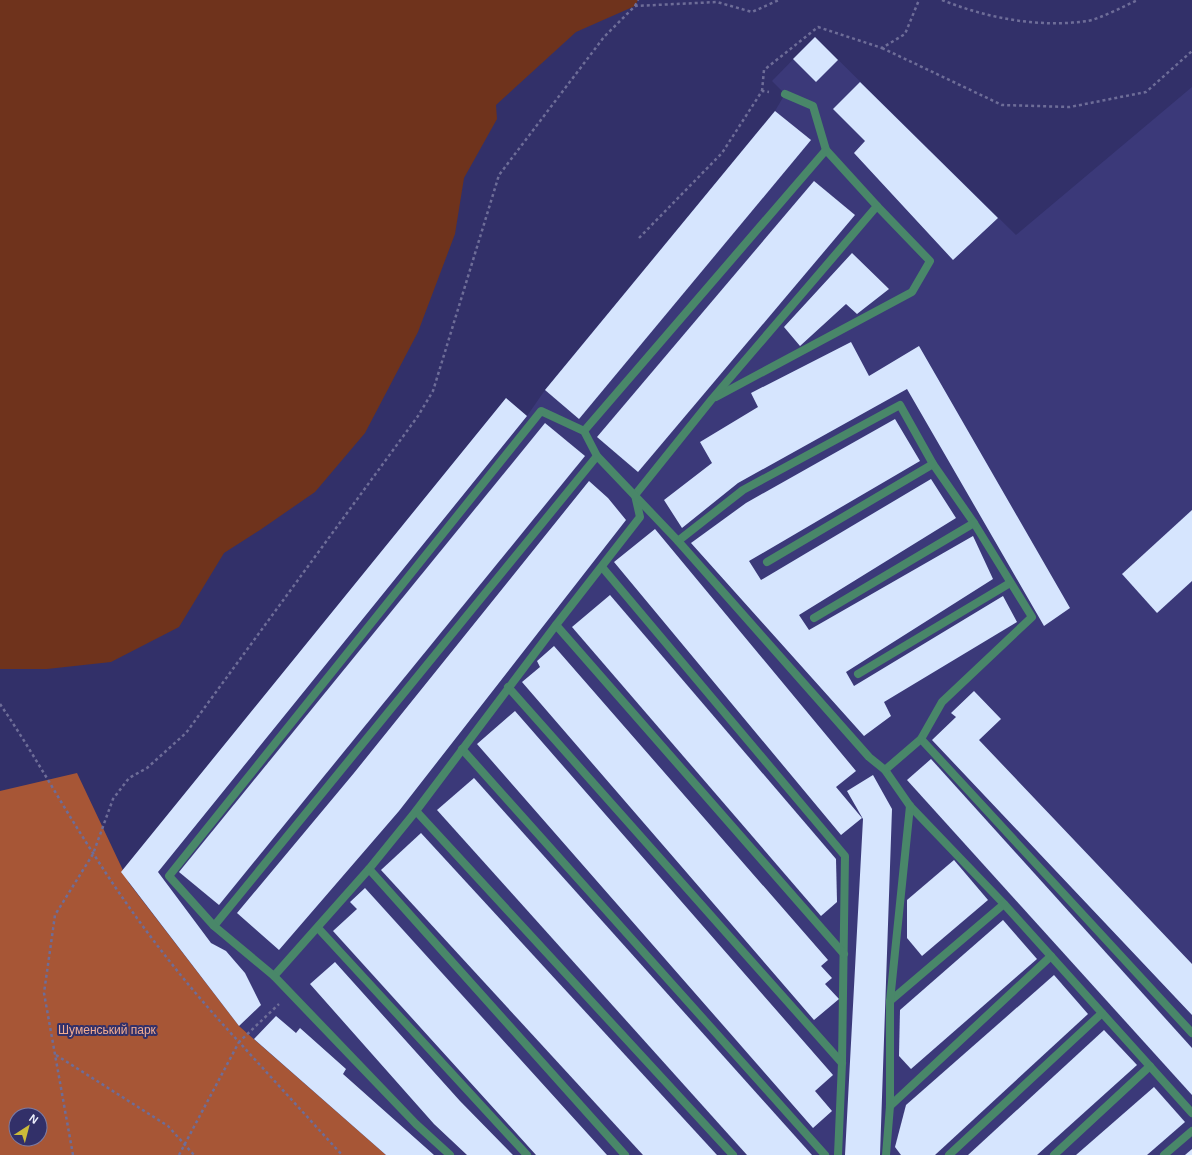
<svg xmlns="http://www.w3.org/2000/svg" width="1192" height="1155" font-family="Arial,sans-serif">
<rect width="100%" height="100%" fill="#323069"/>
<!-- built -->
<path fill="#3b3979" d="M815 37 1016 235 1192 87V1155H386L239 1026 121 872 506 398 527 416 545 390 775 111 785 94 772 81Z"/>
<!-- green -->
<path fill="#6f331c" d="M0 0H638L635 6 576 32 496 105 497 119 464 178 455 234 418 332 365 433 315 492 260 530 224 553 179 627 111 662 47 669H0Z"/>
<!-- forest -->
<path fill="#a75636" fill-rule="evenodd" d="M77 773 129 883 239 1026 386 1155H0V791ZM16 1115H40V1139H16Z"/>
<!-- building -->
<g fill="#d6e5fe">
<path d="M815 37 838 60 816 82 793 59Z"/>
<path d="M860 82 998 218 953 260 854 153 865 141 833 109Z"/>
<path d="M775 111 811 140 579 419 545 390Z"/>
<path d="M814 181 855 215 638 472 597 437Z"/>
<path d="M852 253 889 289 857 314 846 304 800 346 784 327Z"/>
<path d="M851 342 869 376 919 346 1070 608 1044 626 907 389 738 483 682 528 664 500 712 463 700 442 758 407 751 393Z"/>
<path d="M506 398 527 416 158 872 211 943 226 951 245 973 261 1005 239 1026 121 872Z"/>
<path d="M895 419 920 461 749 561 761 580 931 479 956 518 799 615 809 630 973 536 993 579 846 672 854 686 1003 596 1017 622 884 702 891 716 864 736 691 543 746 503Z"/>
<path d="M545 423 585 456 219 905 179 872Z"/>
<path d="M589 481 608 498 626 520 399 811 279 950 237 913 354 773Z"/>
<path d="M1192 510V581L1157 613 1122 574Z"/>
<path d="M655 529 856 771 836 787 862 818 841 835 614 562Z"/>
<path d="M610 595 836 859 837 902 821 916 572 627Z"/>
<path d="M554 646 828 960 821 966 832 978 825 984 839 999 814 1020 522 682 540 667 537 661Z"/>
<path d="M974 691 1001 719 979 740 1192 964V1015L932 740 956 717 951 713Z"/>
<path d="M515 711 833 1075 815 1091 832 1111 813 1128 477 744Z"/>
<path d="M931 759 1192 1048V1095L907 780Z"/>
<path d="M873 775 892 809 880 1155H845L863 819 847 791Z"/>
<path d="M474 778 812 1155H747L437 810Z"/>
<path d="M421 833 717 1155H643L381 870Z"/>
<path d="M954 860 988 900 922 956 907 938V900Z"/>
<path d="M365 888 607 1155H536L333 931 357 909 350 902Z"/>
<path d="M1003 920 1037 959 911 1069 899 1056 900 1010Z"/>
<path d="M335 962 460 1101 513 1155H467L434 1124 310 984Z"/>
<path d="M1054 975 1088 1014 935 1155H901L895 1147 906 1105Z"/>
<path d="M276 1016 296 1033 300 1028 346 1069 343 1074 434 1155H386L254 1039Z"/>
<path d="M1104 1030 1137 1065 1037 1155H968Z"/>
<path d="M1154 1087 1185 1122 1147 1155H1076Z"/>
<path d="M1192 1149V1155H1185Z"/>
</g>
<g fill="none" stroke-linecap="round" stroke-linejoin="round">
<!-- path -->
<g stroke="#6e6d98" stroke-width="2.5" stroke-dasharray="3 3" stroke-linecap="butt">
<path d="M942 0C987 18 1038 28 1087 21 1100 19 1124 6 1138 0"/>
<path d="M635 6 638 0"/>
<path d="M882 48 1002 105 1070 107 1146 92 1192 51"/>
<path d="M762 91 764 70 818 27 882 48 905 34 919 0"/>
<path d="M639 238 722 153 762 91 769 92"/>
<path d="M0 704C33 752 61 804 93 853 135 920 185 984 239 1042L279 1004"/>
<path d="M56 1055 168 1126 194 1155"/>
<path d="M73 1155 44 993 55 915 93 854 113 799 129 778 147 768 186 733 418 416 433 391 499 175 604 37 635 6 717 2 752 12 779 0"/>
<path d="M179 1155 239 1042 342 1155"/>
</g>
<!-- lane -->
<g stroke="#498769" stroke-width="8">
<path d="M785 94 813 106 826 150"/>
<path d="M716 397 912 292 930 261 877 206"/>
<path d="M678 541 743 490 900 405 933 464 974 523 1032 617 942 702 921 739 885 770 910 806 1004 904 1192 1113"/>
<path d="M767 562 933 464"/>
<path d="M602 567 845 856 842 1063 838 1155"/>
<path d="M814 618 974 523"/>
<path d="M556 625 844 954"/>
<path d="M858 674 1010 583"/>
<path d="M508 687 842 1063"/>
<path d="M921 739 1192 1033"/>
<path d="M462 749 825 1155"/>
<path d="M416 811 733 1155"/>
<path d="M369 869 625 1155"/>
<path d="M214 926 597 456"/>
<path d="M318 928 527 1155"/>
<path d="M274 976 369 869 416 811 556 625 640 517 635 495 712 399 877 206 826 150 584 431"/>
<path d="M890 1001 1004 904"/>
<path d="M890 1106 1051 956"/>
<path d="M450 1155 416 1124 274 976 214 926 169 876 541 411 584 431 597 456 678 541 869 757 885 770"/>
<path d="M886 1155 890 1106V1001L910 806"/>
<path d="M949 1155 1102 1013"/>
<path d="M1054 1155 1150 1066"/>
<path d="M1164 1155 1192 1131"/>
</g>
</g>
<g text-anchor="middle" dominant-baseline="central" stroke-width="4" stroke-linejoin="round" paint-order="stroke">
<!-- park labels -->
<g font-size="12" fill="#f1ad93" stroke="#323069">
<text x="107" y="1030">Шуменський парк</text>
</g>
</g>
<!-- north arrow -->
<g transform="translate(28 1127) rotate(36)"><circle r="19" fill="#323069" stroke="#7d7ca4"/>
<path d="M0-3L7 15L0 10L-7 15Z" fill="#cbba39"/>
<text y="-6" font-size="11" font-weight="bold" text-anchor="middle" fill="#edeffd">N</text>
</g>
</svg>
